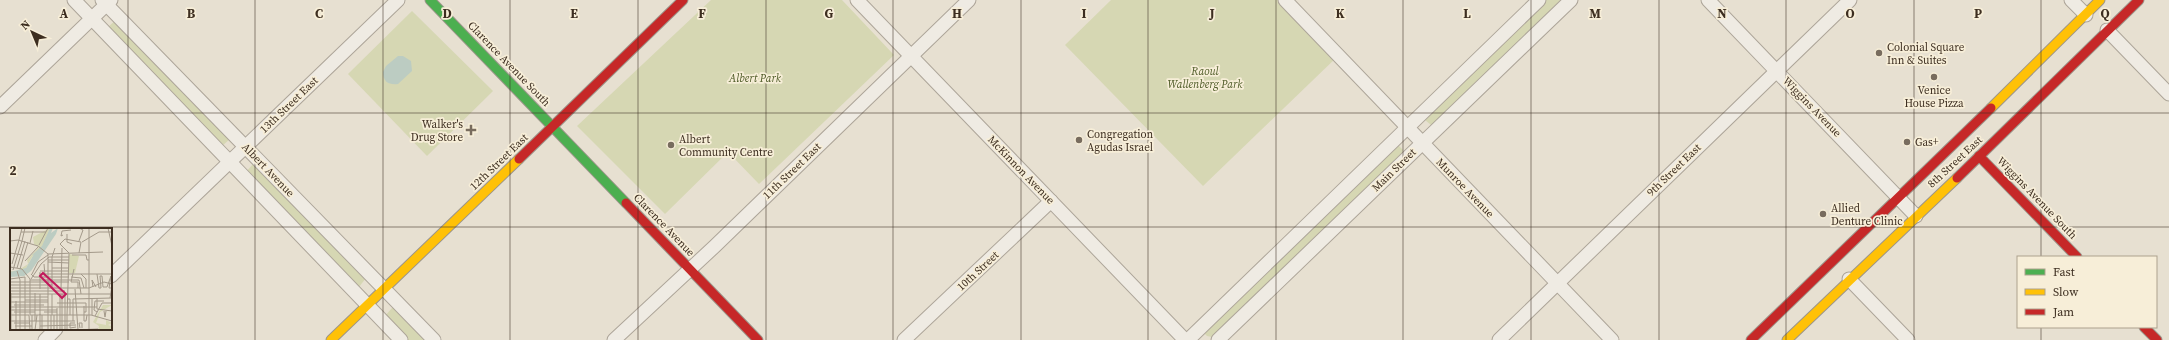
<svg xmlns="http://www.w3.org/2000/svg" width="2169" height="340" font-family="'Source Serif 4',serif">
<rect width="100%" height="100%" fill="#e7e0d1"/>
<!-- green -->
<g fill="#d6d7b3">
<path d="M711 0H842L894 55 759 184 728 152 665 214 577 126Z"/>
<path d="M1111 0H1285L1338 56 1203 186 1065 45Z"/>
<path d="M1546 0H1561L1433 124 1431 125 1425 120 1426 117Z"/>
<path d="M412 11 493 91 427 156 348 74Z"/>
<path d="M116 20 230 139 222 146 108 27Z"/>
<path d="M1398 145 1403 150 1402 153 1212 337 1207 336 1203 332Z"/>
<path d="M253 164 366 278 359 287 246 172Z"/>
<path d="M392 308H394L425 340H408L385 316Z"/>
</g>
<!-- water -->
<path fill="#bcccc2" d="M398 56H403L411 61 412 71 398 84C389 85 383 82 383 72L386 66Z"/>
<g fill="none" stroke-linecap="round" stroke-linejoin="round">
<defs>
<g id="street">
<path d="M74 0 401 340"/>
<path d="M102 0 434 340"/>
<path d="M857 0 1185 340"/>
<path d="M1285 0 1612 340"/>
<path d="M1708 0 1916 216"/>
<path d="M2071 0 2086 15"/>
<path d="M2107 30 2169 94"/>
<path d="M0 107 111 0"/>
<path d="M111 276 398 0"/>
<path d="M1849 279 1908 340"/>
<path d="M45 340 56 329"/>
<path d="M614 340 715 246 969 0"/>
<path d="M904 340 1051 201"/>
<path d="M1188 340 1539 0"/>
<path d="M1218 340 1571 0"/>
<path d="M1499 340 1850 0"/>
</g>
<path id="fast" d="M430 0 626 203"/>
<g id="slow">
<path d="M1991 108 2100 0"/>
<path d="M331 340 519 159"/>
<path d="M1787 340 1957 178"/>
</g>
<g id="jam">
<path d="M1979 156 2077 257"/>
<path d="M519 159 683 0"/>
<path d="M1957 178 2139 0"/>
<path d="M626 203 758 340"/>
<path d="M2144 327 2157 340"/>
<path d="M1751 340 1991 108"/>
</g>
</defs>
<!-- street casing -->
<use href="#street" stroke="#ada599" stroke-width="15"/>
<!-- fast casing -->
<use href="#fast" stroke="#9c958a" stroke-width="11"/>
<!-- slow casing -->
<use href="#slow" stroke="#9c958a" stroke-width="11"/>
<!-- jam casing -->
<use href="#jam" stroke="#9c958a" stroke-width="11"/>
<!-- street -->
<use href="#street" stroke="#efebe3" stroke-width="13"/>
<!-- fast -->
<use href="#fast" stroke="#4caf50" stroke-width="9"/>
<!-- slow -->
<use href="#slow" stroke="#ffc107" stroke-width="9"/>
<!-- jam -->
<use href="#jam" stroke="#c62828" stroke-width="9"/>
</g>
<!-- grid -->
<path fill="none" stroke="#3d2e20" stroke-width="1" stroke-opacity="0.55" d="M128 0V340M255 0V340M383 0V340M510 0V340M638 0V340M766 0V340M893 0V340M1021 0V340M1148 0V340M1276 0V340M1403 0V340M1531 0V340M1659 0V340M1786 0V340M1914 0V340M2041 0V257M0 113H2169M0 227H2169M2041 327V340"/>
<!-- markers -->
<g fill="#786c5e" stroke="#f7eed8" stroke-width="1.5">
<circle cx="1879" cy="53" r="4"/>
<circle cx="1934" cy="77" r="4"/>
<path d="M469 124h4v4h4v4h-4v4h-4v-4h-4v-4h4z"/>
<circle cx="1079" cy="140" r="4"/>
<circle cx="1907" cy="142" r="4"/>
<circle cx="671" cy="145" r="4"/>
<circle cx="1823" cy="214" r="4"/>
</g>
<g text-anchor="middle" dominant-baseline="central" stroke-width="3.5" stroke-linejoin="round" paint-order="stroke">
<!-- poi labels -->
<g font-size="11" fill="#3d2e20" stroke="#f7eed8" text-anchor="start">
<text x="1887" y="47">Colonial Square<tspan x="1887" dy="13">Inn &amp; Suites</tspan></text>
<text x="1934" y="90" text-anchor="middle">Venice<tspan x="1934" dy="13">House Pizza</tspan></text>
<text x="463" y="124" text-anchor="end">Walker's<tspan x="463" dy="13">Drug Store</tspan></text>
<text x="1087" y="134">Congregation<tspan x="1087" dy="13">Agudas Israel</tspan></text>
<text x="679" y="139">Albert<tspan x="679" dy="13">Community Centre</tspan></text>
<text x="1915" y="142">Gas+</text>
<text x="1831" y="208">Allied<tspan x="1831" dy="13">Denture Clinic</tspan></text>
</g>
<!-- street labels -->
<g font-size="11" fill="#3d2e20" stroke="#f7eed8">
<text transform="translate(509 64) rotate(46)">Clarence Avenue South</text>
<text transform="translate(289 105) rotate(-44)">13th Street East</text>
<text transform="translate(1812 107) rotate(46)">Wiggins Avenue</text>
<text transform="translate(499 162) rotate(-44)">12th Street East</text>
<text transform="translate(1955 162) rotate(-43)">8th Street East</text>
<text transform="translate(268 170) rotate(46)">Albert Avenue</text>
<text transform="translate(1021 170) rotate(46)">McKinnon Avenue</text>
<text transform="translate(1394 170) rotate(-44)">Main Street</text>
<text transform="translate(1674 170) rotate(-44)">9th Street East</text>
<text transform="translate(792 171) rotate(-44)">11th Street East</text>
<text transform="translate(1465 188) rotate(46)">Munroe Avenue</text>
<text transform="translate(2037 198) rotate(46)">Wiggins Avenue South</text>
<text transform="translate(664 225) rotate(46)">Clarence Avenue</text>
<text transform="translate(978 271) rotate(-43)">10th Street</text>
</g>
<!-- park labels -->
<g font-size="11" font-style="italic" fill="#4d5a26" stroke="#f7eed8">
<text x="1205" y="71">Raoul<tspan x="1205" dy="13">Wallenberg Park</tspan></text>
<text x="755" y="78">Albert Park</text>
</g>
</g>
<!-- overview -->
<g transform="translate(10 228)">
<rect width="102" height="102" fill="#e7e0d1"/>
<path d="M40 0 33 17 22 29 16 40 12 43 0 45V41V43H7L18 36 17 32 29 19 24 16 23 9ZM59 26 69 28 65 45H59ZM93 77H102L90 84 86 95 96 97V92L102 95 98 97 101 98 100 102H88L89 98 83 94Z" fill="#d6d7b3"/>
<path d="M40 0H43L41 5 48 0 46 6 21 43 14 48 0 49V44L16 40 24 26 23 27H22L32 18Z" fill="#bcccc2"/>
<path fill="none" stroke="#a3998a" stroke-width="1" d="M16 0H35M98 0 102 18M11 4H36M57 6V14L62 16M53 7 51 8 52 3 61 2M9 12 12 0M0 13 8 12 28 18 38 26 93 24M12 13 15 0M69 13 73 2 69 0M72 14 89 4H102M20 15 23 3M29 17 38 0M0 25 13 27M59 25 50 16 55 11 71 14 69 25M62 27H76L77 32H79M38 32H59M15 33 28 19M38 34 59 35M2 36 9 12M34 36 35 48M0 39 12 41 20 51V87H81L102 93M7 40 15 13M42 40H59M10 41 18 14M64 41 61 54H68V60M3 42 12 13M7 43 10 52V102M30 43H59M30 44V61M21 46 24 49H59M22 46 28 34 38 27M29 46H102M71 46 76 51V60M87 46 89 60H91L90 48H92L93 59H97L101 48 99 60H102M15 49V102M61 49 71 50 74 60M0 51 15 49M21 51 31 36 39 29H59M20 52H69L71 66M0 54H59M0 57H42M83 59 82 52 86 59M0 60H79L94 54 102 56M42 61V29L45 20M51 61 52 20M65 61 68 102M0 63H55M1 65V102M0 66H102M0 69H38M87 70V81L102 83M100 70 102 58M58 71H60V87M15 72H38M0 74H38M47 75H76V84H74M4 77H34M74 78V93H76L77 87M0 79H47M47 79H87M0 82H47M94 83 95 89 96 83M4 84H25M34 84H47M87 84 84 82 85 73H94M0 87H19M19 87 20 102M30 87V66M32 87V102M42 87V66M57 87 59 26M82 87V70M85 88 92 75H102M0 93H65M25 93V65M63 93V71L102 70M4 95H20M65 95H60V100L66 99M5 98H22M30 98 66 97M70 100 69 95H72V100M6 102V73M22 102V87M25 102 27 87M30 102V86M38 102V26M41 102V87M44 102V87M47 102V80M50 102V66M52 102V66M55 102V66M57 102V87M65 102 88 101M79 102V0"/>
<path fill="#c2185b" fill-opacity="0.15" stroke="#c2185b" stroke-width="2" d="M33 45 56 66 52 70 30 48Z"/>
<rect width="102" height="102" fill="none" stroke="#3d2e20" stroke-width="2"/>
</g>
<g font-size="13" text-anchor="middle" font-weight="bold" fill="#3d2e20" stroke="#f7eed8" stroke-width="3.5" stroke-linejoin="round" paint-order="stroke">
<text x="64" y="18">A</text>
<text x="191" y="18">B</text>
<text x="319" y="18">C</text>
<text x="447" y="18">D</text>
<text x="574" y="18">E</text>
<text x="702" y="18">F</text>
<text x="829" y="18">G</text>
<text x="957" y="18">H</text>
<text x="1084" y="18">I</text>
<text x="1212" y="18">J</text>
<text x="1340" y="18">K</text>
<text x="1467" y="18">L</text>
<text x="1595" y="18">M</text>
<text x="1722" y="18">N</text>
<text x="1850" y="18">O</text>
<text x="1978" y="18">P</text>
<text x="2105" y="18">Q</text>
<text x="13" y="175">2</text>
</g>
<!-- legend -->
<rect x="2017" y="256" width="140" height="72" fill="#f7eed8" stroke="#ada18e"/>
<rect x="2025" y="269" width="20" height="6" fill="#4caf50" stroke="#ada18e"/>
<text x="2053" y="276" font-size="12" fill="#3d2e20">Fast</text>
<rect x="2025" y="289" width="20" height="6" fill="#ffc107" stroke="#ada18e"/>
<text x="2053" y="296" font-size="12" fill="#3d2e20">Slow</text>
<rect x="2025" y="309" width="20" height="6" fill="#c62828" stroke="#ada18e"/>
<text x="2053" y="316" font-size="12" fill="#3d2e20">Jam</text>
<!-- north arrow -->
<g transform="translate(32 32) rotate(316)" stroke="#f7eed8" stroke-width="3" paint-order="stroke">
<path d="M0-3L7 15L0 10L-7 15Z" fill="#3d2e20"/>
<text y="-6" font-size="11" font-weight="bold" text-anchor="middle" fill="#3d2e20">N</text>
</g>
</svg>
